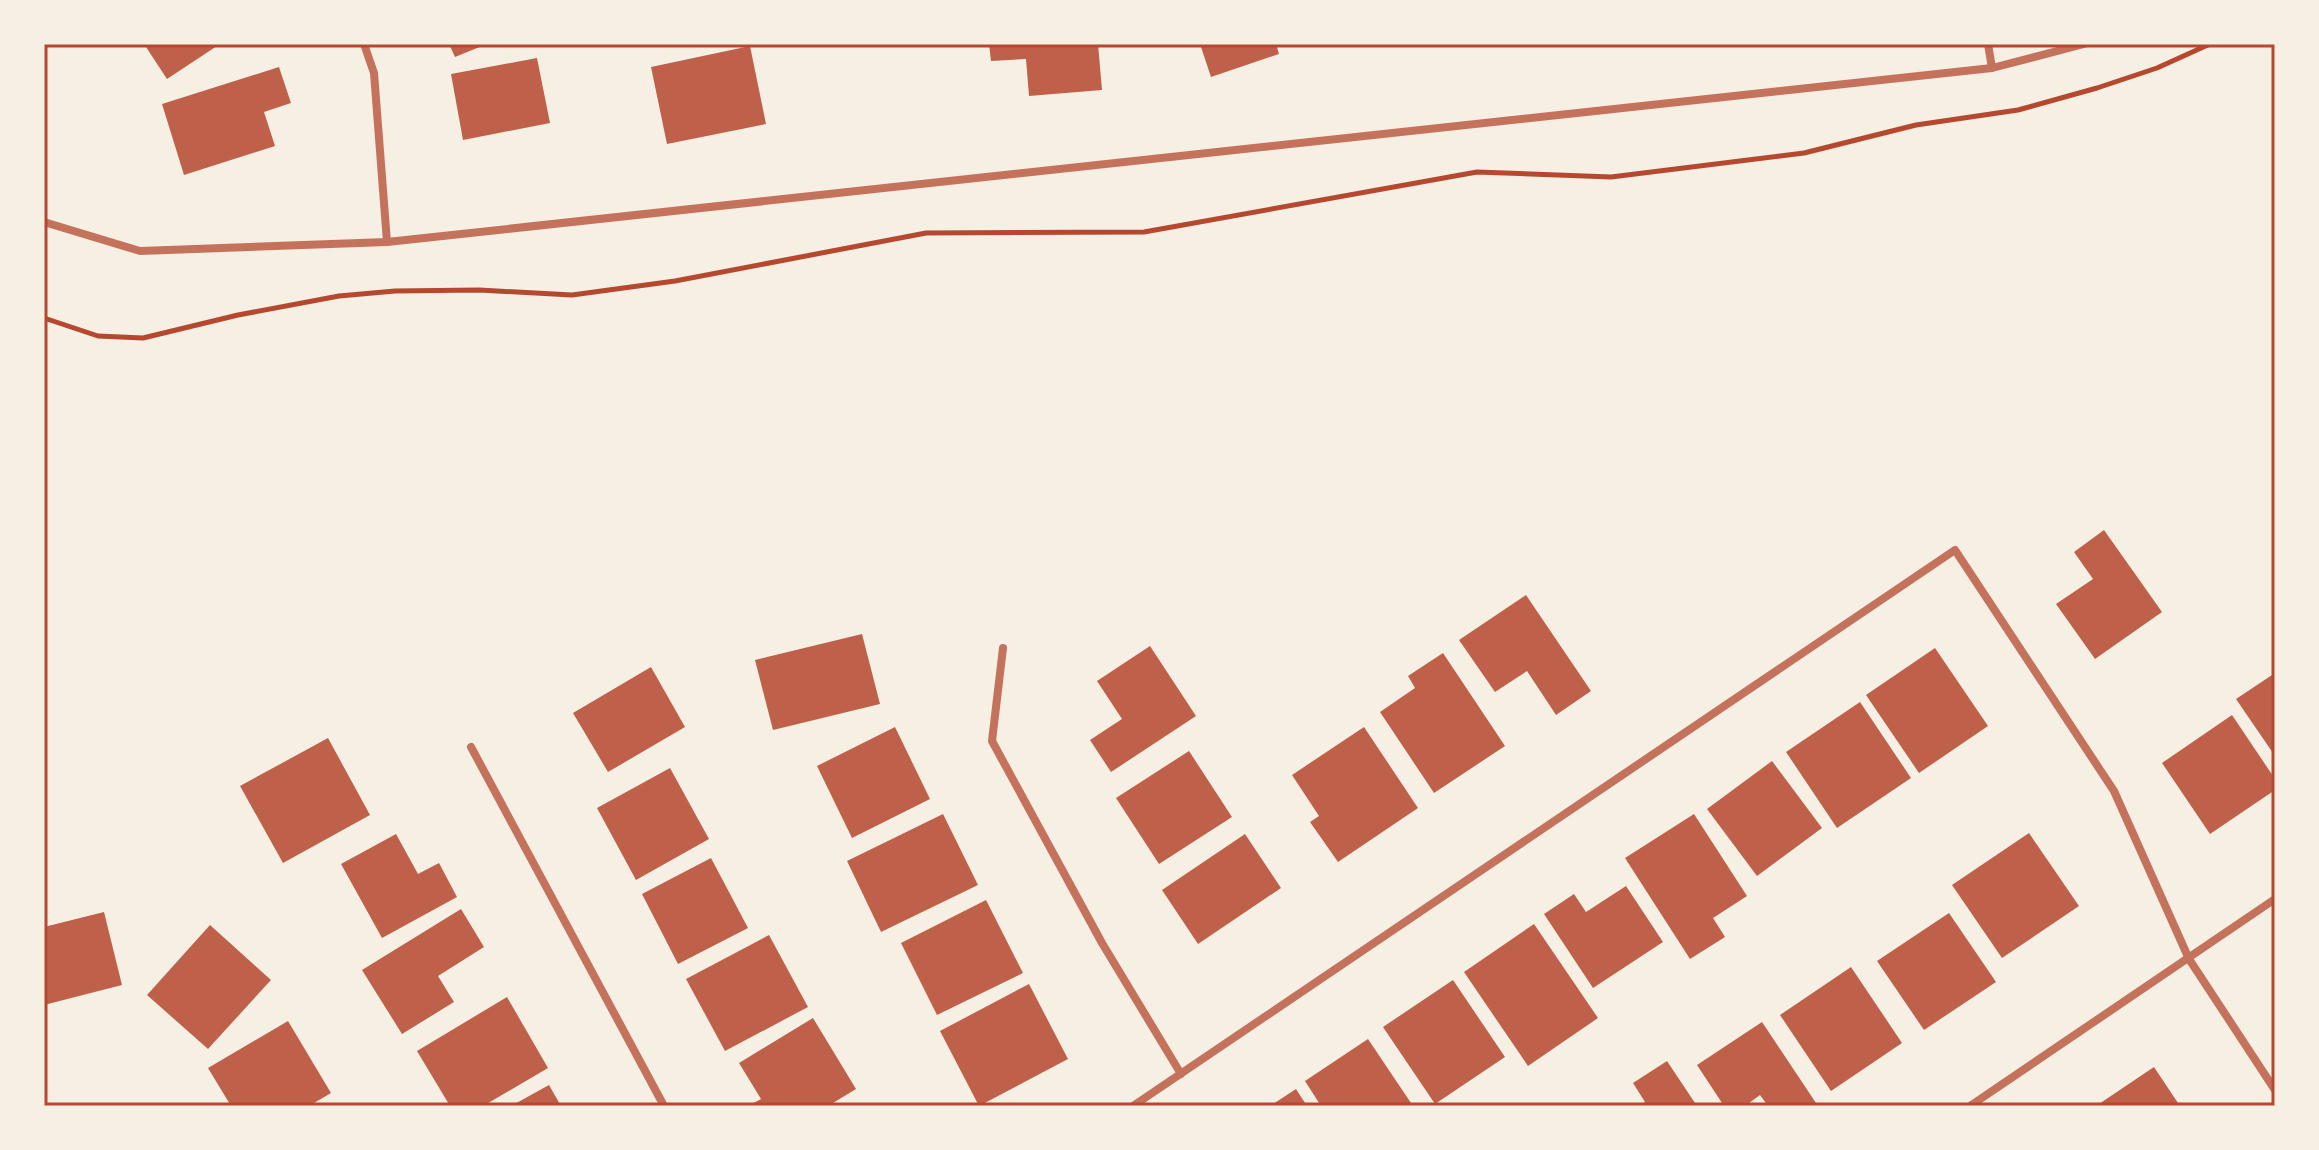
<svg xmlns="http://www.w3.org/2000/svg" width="2319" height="1150" font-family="Rubik,sans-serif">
<rect width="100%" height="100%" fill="#f6efe4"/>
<!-- building -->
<g fill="#bf614a">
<path d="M144 44H220L167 79Z"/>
<path d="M449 44H487L455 57Z"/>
<path d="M989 44H1098L1102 90 1029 96 1026 59 991 61Z"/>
<path d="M1200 44H1276L1279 54 1211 77Z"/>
<path d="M750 46 766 124 667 144 651 67Z"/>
<path d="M537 58 550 123 463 140 451 74Z"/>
<path d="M279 67 291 103 264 112 275 146 184 175 162 104Z"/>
<path d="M2104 530 2162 612 2095 659 2056 604 2093 579 2074 552Z"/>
<path d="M1526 595 1591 691 1556 715 1527 671 1495 692 1459 640Z"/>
<path d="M862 634 880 704 773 730 755 660Z"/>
<path d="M1150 646 1196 716 1111 772 1090 740 1122 719 1097 681Z"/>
<path d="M1935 648 1988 726 1919 773 1866 695Z"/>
<path d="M1443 653 1505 746 1434 793 1380 712 1415 688 1408 676Z"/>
<path d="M651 667 685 727 608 772 573 713Z"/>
<path d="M2275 673V756L2236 699Z"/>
<path d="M1860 702 1911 778 1837 828 1786 752Z"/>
<path d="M2232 715 2275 779V790L2210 834 2162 763Z"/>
<path d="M895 727 930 799 852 838 817 766Z"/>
<path d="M1364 727 1418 808 1338 862 1310 822 1319 816 1292 775Z"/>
<path d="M328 738 370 815 283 863 240 786Z"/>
<path d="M1189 751 1232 817 1159 864 1116 798Z"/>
<path d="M1772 761 1822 828 1757 876 1707 809Z"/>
<path d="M670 768 709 839 636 880 597 808Z"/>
<path d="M943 814 978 885 881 932 847 861Z"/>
<path d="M1694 814 1747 896 1713 918 1725 937 1690 959 1625 858Z"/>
<path d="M2029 833 2079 906 2002 958 1952 885Z"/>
<path d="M396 834 418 874 439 863 457 897 382 938 341 864Z"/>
<path d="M1245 834 1281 888 1198 944 1162 890Z"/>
<path d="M711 858 748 928 678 964 642 894Z"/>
<path d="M1626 886 1663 942 1593 988 1544 914 1574 894 1586 912Z"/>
<path d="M986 900 1023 973 937 1015 901 943Z"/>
<path d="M461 909 484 947 438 976 454 1002 402 1034 362 970Z"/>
<path d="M104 912 122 985 44 1005V927Z"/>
<path d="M1949 913 1996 982 1924 1030 1877 961Z"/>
<path d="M1534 924 1598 1018 1528 1066 1464 972Z"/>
<path d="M210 925 271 980 208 1049 147 995Z"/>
<path d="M769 935 808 1007 725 1051 686 979Z"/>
<path d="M1851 967 1902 1043 1831 1091 1780 1015Z"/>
<path d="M1453 980 1505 1057 1435 1104 1383 1027Z"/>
<path d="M1029 984 1068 1059 979 1106 940 1031Z"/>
<path d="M507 997 548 1068 483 1106H450L417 1051Z"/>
<path d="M813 1018 856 1089 828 1106H748L761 1099 739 1063Z"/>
<path d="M288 1021 331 1093 309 1106H231L208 1068Z"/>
<path d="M1762 1022 1818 1106H1768L1760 1095 1745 1106H1724L1697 1065Z"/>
<path d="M1368 1039 1413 1106H1321L1305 1081Z"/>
<path d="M1667 1061 1697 1106H1639L1645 1102 1633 1083Z"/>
<path d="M2154 1067 2180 1106H2096Z"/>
<path d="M549 1085 561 1106H511Z"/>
<path d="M1296 1089 1307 1106H1270Z"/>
</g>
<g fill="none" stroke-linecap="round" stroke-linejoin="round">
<!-- path -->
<path stroke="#b5482f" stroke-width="5" d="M44 318 98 336 143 338 238 315 339 296 395 291 479 290 572 295 675 281 926 233 1144 232 1477 172 1611 177 1804 153 1916 125 2018 110 2097 88 2157 68 2210 44"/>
<!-- minor -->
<g stroke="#c5725c" stroke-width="8">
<path d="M364 44 374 73 387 242"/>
<path d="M1988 44 1992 68"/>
<path d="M44 222 140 251 387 242 1992 68 2084 44"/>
<path d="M1003 648 992 741 1102 943 1181 1074"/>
<path d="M471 747 664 1106"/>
<path d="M1133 1106 1955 550 2114 791 2189 959 2275 1090"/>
<path d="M1970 1106 2275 899"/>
</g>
</g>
<!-- border -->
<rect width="2319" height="1150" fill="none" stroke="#f6efe4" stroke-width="92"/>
<rect x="46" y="46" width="2227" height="1058" fill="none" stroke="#b5482f" stroke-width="3"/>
</svg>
